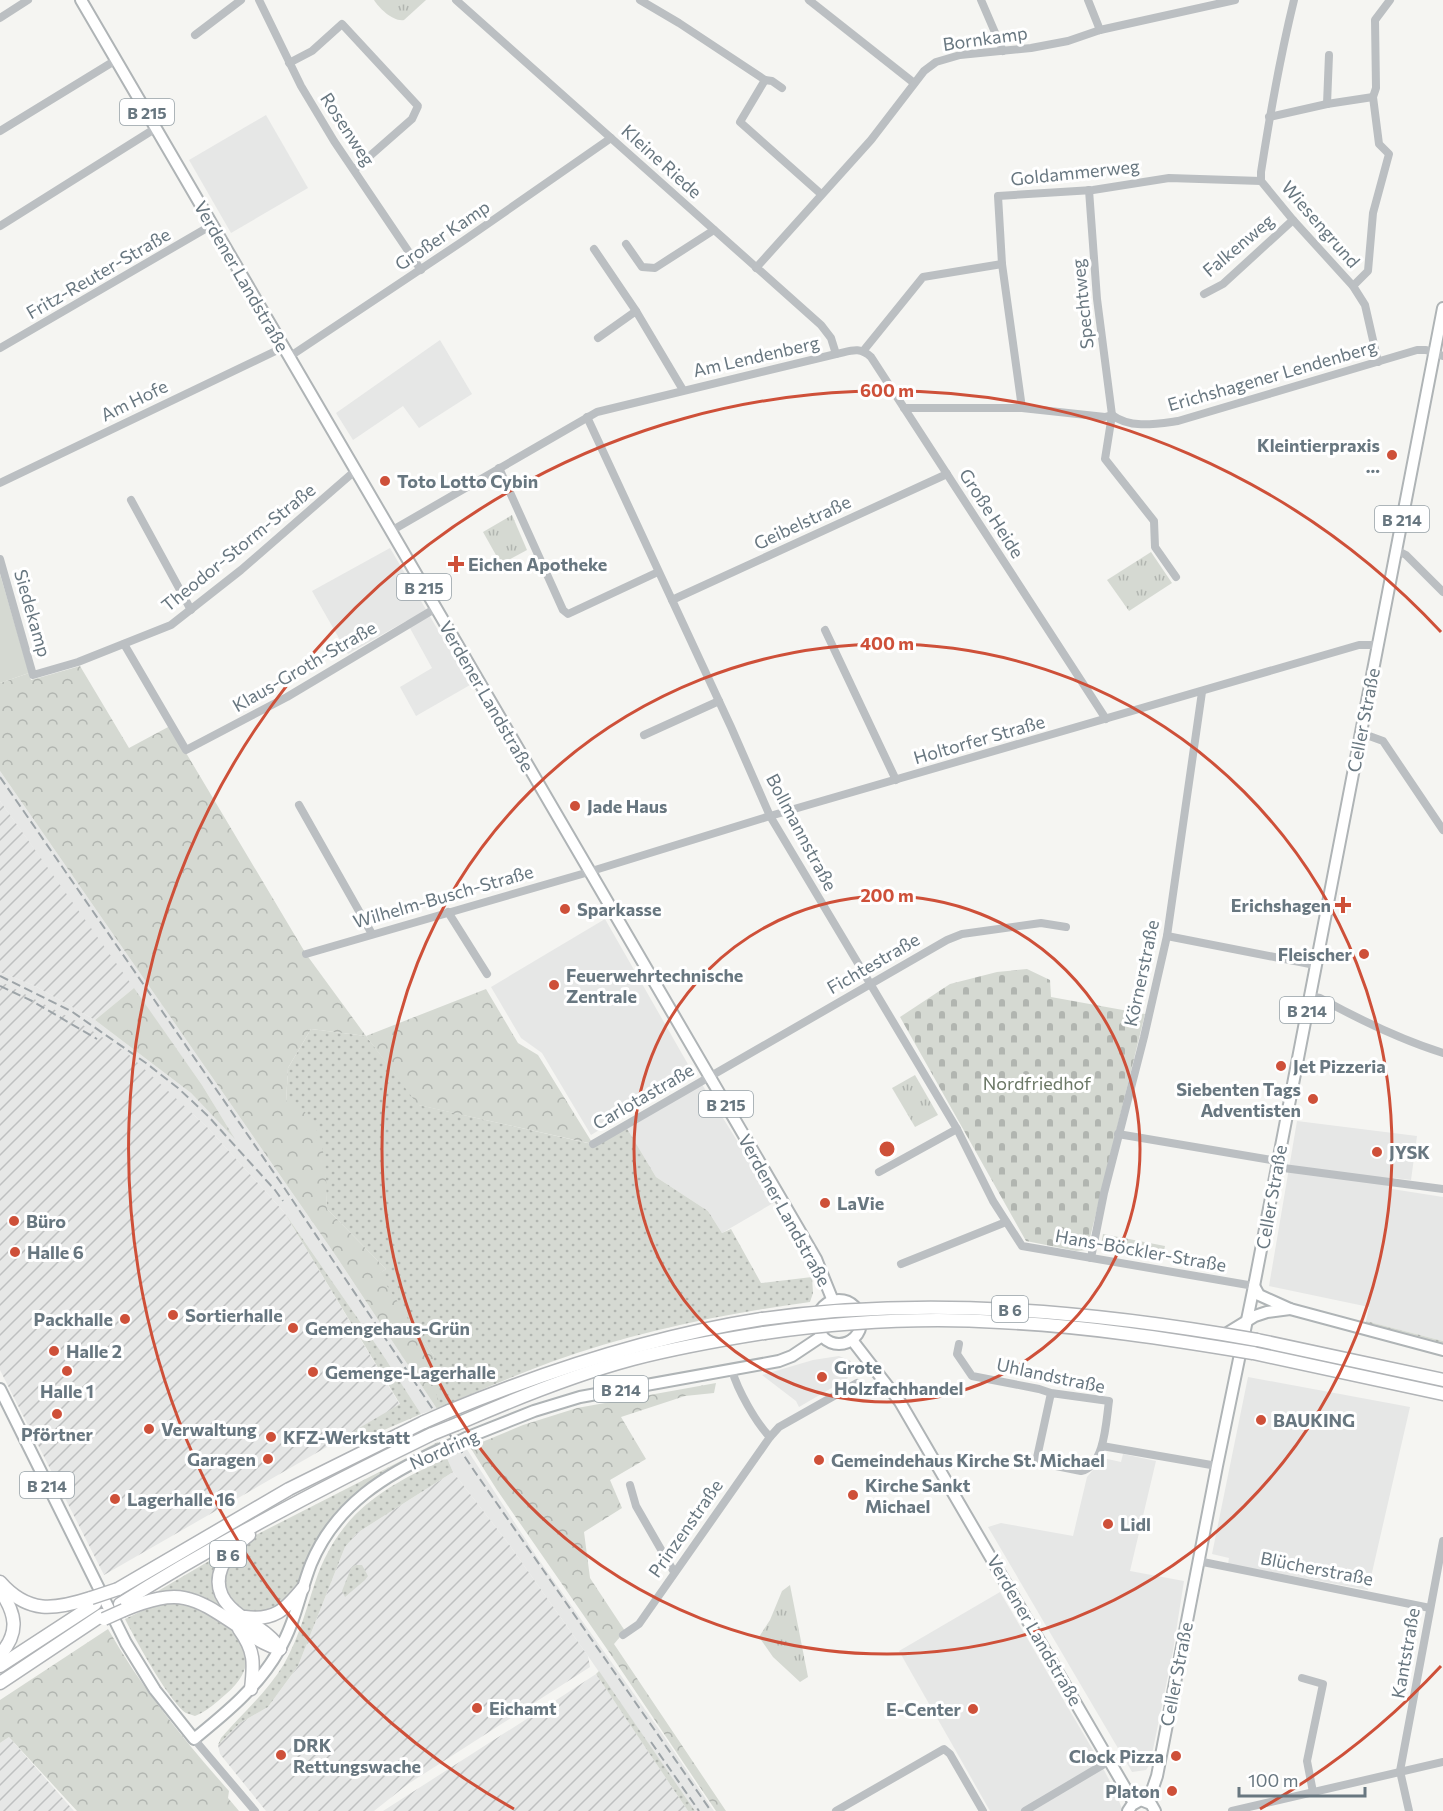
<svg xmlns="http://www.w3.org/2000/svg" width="1443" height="1811" font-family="Commissioner,sans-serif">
<defs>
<pattern id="industrial-furrows" width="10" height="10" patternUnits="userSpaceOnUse" patternTransform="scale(1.5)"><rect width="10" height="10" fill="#e6e7e6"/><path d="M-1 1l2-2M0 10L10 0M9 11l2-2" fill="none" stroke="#bec0c0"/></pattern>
<pattern id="grass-dots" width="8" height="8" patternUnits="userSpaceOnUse" patternTransform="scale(1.5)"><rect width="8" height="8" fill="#d5d9d2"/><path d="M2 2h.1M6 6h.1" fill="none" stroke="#b1b5b0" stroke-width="1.8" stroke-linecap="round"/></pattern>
<pattern id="forest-crowns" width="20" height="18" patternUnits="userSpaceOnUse" patternTransform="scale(1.5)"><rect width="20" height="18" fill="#d5d9d2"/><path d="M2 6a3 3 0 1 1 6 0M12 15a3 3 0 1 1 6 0" fill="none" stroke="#b1b5b0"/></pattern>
<pattern id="cemetery-stones" width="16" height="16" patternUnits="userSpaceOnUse" patternTransform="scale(1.5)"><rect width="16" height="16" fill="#d5d9d2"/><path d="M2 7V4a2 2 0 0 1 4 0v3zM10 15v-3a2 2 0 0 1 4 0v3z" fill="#b1b5b0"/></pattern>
<pattern id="park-tufts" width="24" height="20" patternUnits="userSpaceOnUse" patternTransform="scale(1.5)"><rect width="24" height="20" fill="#d5d9d2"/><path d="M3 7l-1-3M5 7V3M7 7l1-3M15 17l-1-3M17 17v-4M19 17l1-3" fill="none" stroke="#b1b5b0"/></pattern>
</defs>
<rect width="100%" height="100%" fill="#f5f5f2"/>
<!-- built -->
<g fill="#e6e7e6">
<path d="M266 115 308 188 231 233 189 160Z"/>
<path d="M440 340 472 394 419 428 403 406 353 440 336 413Z"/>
<path d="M390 548 470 685 416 716 400 687 432 668 406 621 348 654 312 591Z"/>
<path d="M0 771 336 1256 437 1409 421 1414 374 1342 284 1212 208 1128 194 1115 0 981V972L35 986 95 1020 191 1093 233 1136 202 1085 0 801Z"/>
<path d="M605 919 693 1073 591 1135 542 1053 521 1038 491 987Z"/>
<path d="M700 1081 775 1202 722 1233 708 1211 656 1177 625 1125Z"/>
<path d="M1297 1121 1417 1136 1411 1180 1394 1178 1392 1189 1443 1197V1341L1366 1321 1369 1307 1269 1286Z"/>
<path d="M839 1356 851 1361V1371L847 1379 799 1407 796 1401 762 1375 813 1360Z"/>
<path d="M1248 1377 1410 1407 1368 1590 1228 1564 1229 1558 1212 1554Z"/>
<path d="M466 1448 539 1560 661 1732 714 1811H695L588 1656 508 1543 453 1472 447 1458Z"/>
<path d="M1123 1454 1156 1461 1130 1571 1184 1581 1173 1651 1150 1764 1146 1770 1132 1772 988 1527 1001 1523 1073 1536 1087 1477 1103 1458 1121 1462Z"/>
<path d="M1000 1592 1097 1757 1114 1789 1123 1811H990L899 1651Z"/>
</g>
<!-- industrial -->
<g fill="url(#industrial-furrows)">
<path d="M0 801 134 988 95 1020 35 986 0 972Z"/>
<path d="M0 981 78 1022 126 1052 208 1128 284 1212 400 1405 104 1575 0 1370Z"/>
<path d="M453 1472 508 1543 588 1656 590 1667 408 1784 374 1811H266L220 1754 218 1745 240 1723 268 1707 298 1666 345 1547 357 1533Z"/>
<path d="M596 1674 688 1811H383L564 1695Z"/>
<path d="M9 1737 74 1811H0V1743Z"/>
</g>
<!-- grass -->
<g fill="url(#grass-dots)">
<path d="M311 1029 366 1036 419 1105 592 1144 625 1125 656 1177 708 1211 722 1233 731 1229 761 1283 812 1277 813 1293 810 1302C722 1314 635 1332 551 1362 514 1376 478 1391 441 1407L434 1396V1356L378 1274 386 1269 327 1209 325 1173 286 1103 288 1068Z"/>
<path d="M284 1212 379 1349 421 1414 363 1439 332 1444 400 1404Z"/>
<path d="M1366 1321 1443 1341V1345L1365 1326Z"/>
<path d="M438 1442 440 1445C403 1463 366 1480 337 1511 326 1523 317 1539 309 1554 304 1564 302 1577 296 1588 285 1605 260 1626 239 1610 235 1607 231 1599 228 1595 212 1572 235 1553 250 1538Z"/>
<path d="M447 1458 453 1472 357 1533 345 1547 298 1666 268 1707 240 1723 218 1745 221 1738C242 1714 267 1692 284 1664 300 1636 307 1605 318 1574 343 1509 388 1485 447 1458Z"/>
<path d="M221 1554 215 1570V1585L268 1639 209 1601 182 1592 158 1591Z"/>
<path d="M355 1565H362L368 1576 365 1580 345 1597 342 1591 351 1568Z"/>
<path d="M180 1601C222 1615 277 1650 226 1694 216 1703 207 1711 195 1716 192 1715 189 1714 186 1713 169 1701 135 1639 125 1619L156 1604Z"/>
<path d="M599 1671 695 1811H688L596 1674Z"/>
</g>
<!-- forest -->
<g fill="url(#forest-crowns)">
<path d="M80 666 129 748 170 726 306 954 366 1036 486 989 518 1043 538 1055 593 1144 418 1105 366 1036 311 1029 288 1068 286 1103C292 1105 300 1107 303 1110 328 1134 326 1178 327 1209L386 1269 379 1274 434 1356V1388L441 1407 437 1409 336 1256 0 771V683L29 673 31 680Z"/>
<path d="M134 988 202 1085 235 1139 191 1093 95 1020Z"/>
<path d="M716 1383 714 1393 685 1396 621 1417 646 1459 610 1480 622 1508 584 1532 590 1578 625 1631 614 1644 726 1811H716L609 1652 497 1490 470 1447 523 1425 577 1408Z"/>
<path d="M108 1629C142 1689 184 1740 229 1791L228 1798 239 1811H77L9 1737 0 1743V1700Z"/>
</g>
<!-- cemetery -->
<path fill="url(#cemetery-stones)" d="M1027 969 1050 980 1051 997 1145 1014 1087 1250 1076 1251 1026 1241 900 1017 950 984 997 972Z"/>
<!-- park -->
<g fill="url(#park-tufts)">
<path d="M374 0H426L404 20C393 22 379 8 374 0Z"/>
<path d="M512 515 527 550 501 564 483 532Z"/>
<path d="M1151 552 1172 583 1129 611 1107 580Z"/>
<path d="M915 1075 938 1115 915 1127 892 1088Z"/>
<path d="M1103 1234 1165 1246 1162 1260 1108 1250 1101 1245Z"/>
<path d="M790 1585 808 1677 800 1682 773 1657 759 1637 770 1620 782 1591Z"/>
</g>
<!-- garden -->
<path fill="#d5d9d2" d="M0 574 29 673 0 683Z"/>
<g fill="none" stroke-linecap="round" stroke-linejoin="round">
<defs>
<g id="major">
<path d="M81 0 798 1228 816 1259 833 1301"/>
<path d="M1254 1286 1259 1295 1290 1309 1443 1350"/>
<circle cx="839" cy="1322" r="22"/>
<path d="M873 1315 909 1314"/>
<path d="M1056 1319 1191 1336H1218L1224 1335 1255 1316 1267 1312 1290 1309"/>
<path d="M852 1340 900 1402 1134 1803"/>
<path d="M0 1389 126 1643 155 1690 194 1739C226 1713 259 1686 279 1650 295 1624 300 1592 311 1564 336 1504 386 1474 442 1449"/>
<path d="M466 1438 534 1411 580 1397 779 1361 792 1356 822 1336"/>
<path d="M1148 1802 1157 1776 1217 1466 1254 1286 1443 308"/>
<path d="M1128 1811 1132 1805 1141 1800 1151 1804 1155 1811"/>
</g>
<g id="highway">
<path d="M1257 1340 1443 1380"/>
<path d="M1253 1353 1443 1394"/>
<path d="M449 1411C551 1369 653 1336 762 1319"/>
<path d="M457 1424C514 1399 573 1375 633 1359 676 1348 720 1340 764 1333"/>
<path d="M249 1535C226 1552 205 1581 230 1607 245 1623 268 1629 280 1649"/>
<path d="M0 1582C28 1614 54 1610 91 1598"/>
<path d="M118 1589 289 1489 424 1422"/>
<path d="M0 1590C16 1614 20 1632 0 1655"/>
<path d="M120 1604C220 1541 325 1486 432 1434"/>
<path d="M124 1610C183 1586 194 1597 244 1630 256 1638 266 1646 280 1649"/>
<path d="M245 1617C274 1621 285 1610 303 1588"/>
<path d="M239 1629C255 1651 254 1663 251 1689"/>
<path d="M0 1666 95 1604"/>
<path d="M0 1683 102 1615"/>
</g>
</defs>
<!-- major casing -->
<use href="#major" stroke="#afb4b6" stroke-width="14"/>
<!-- highway casing -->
<use href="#highway" stroke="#b1b4b7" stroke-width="15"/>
<!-- minor -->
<g stroke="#bbbfc2" stroke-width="8">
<path d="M259 0 301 86 334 141 421 270"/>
<path d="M456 0 821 325 831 338 836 354"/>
<path d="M640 0 679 23 765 80 740 122 821 194"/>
<path d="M809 0 914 83"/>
<path d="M981 0 1003 51"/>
<path d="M1088 0 1100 30"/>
<path d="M1294 0C1280 57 1270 114 1261 172V181L1293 220 1353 286 1365 305 1378 362"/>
<path d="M0 18 28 0"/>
<path d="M195 35 241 0"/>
<path d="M289 63 312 51 342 24 418 106 412 119 355 169"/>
<path d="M765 80 772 81 782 88"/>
<path d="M1327 104 1329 55"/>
<path d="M1269 117 1327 104 1373 97"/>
<path d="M0 131 116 60"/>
<path d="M1089 190 1097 299 1112 415 1105 459 1154 521 1155 547 1176 577"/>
<path d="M0 226 156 128"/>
<path d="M626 244 642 267 655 268 714 230"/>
<path d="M594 249 636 311"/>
<path d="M756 268 871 140 924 71 936 62 960 55 1031 48 1068 41 1100 30 1235 0"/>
<path d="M1353 286 1368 271 1373 213 1389 154 1379 144 1373 97 1376 88 1375 20 1390 0"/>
<path d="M1204 294 1223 284 1293 220"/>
<path d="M598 338 636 311 683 390"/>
<path d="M0 348 212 225"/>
<path d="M864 350 923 277 1002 264"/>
<path d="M289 357 463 241 611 138"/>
<path d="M904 408H1022L1105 417 1112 415C1130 429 1156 424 1178 421L1417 350H1426L1443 356"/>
<path d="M1022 408 1002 264 998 196 1093 190 1169 178 1261 181"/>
<path d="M587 417 731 727 770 816 957 1129 993 1201 1022 1246 1254 1286"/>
<path d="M499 468 563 610 568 614 658 572"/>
<path d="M0 483 284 347"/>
<path d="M131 500 191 610"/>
<path d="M391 531 597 412 836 354C851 351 859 346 871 357L1106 719"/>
<path d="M1396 550 1406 555 1443 592"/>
<path d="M0 559 33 675 78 662 171 625 241 570 356 470"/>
<path d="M672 600 947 474"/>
<path d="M825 630 896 780"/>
<path d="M124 644 186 750 287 697 436 608"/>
<path d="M1361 733 1383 741 1443 830"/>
<path d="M644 735 719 701"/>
<path d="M299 805 372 934"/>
<path d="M448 912 487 974"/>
<path d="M1167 936 1315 965"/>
<path d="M306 954 582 874 770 816 1359 645H1377"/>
<path d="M1309 996 1320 998C1360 1020 1399 1039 1443 1053"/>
<path d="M1118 1134 1277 1161"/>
<path d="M593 1144 947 940 962 934 1041 923 1066 927"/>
<path d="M1276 1167 1443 1189"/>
<path d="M879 1172 957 1129"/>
<path d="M1091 1258 1104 1193 1144 1037 1167 936 1202 692"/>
<path d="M901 1264 1006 1222"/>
<path d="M959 1344 957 1354 972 1376 1039 1389 1051 1393 1109 1401C1106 1421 1105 1466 1081 1471L1036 1462 1051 1393"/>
<path d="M732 1370C737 1389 756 1423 770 1437"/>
<path d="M1102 1446 1217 1466"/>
<path d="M630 1485 636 1506 674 1572"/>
<path d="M1198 1561 1430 1608"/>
<path d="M623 1635 639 1624 770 1437 779 1427 857 1383"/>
<path d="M1302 1678 1323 1684 1307 1761 1313 1792"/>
<path d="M194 1739 255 1811"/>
<path d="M836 1811 944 1749 950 1754 983 1811"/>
<path d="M1025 1811 1111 1760"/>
<path d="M1232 1811 1443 1762"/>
<path d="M1409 1811 1400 1771 1443 1541"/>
</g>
<!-- major -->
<use href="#major" stroke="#fff" stroke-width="10"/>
<!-- highway -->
<use href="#highway" stroke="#fff" stroke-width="12"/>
<!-- rail -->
<g stroke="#9da4a8" stroke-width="2" stroke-dasharray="9 4.5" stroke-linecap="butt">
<path d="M0 777 281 1183 475 1472 711 1811"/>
<path d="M0 976 71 1011 146 1063 178 1088 208 1116 275 1190 283 1201"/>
<path d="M0 986 32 1001 97 1039"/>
<path d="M651 1742 699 1811"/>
</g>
<defs>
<path id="major-bridge" d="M442 1449 466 1438"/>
<g id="highway-bridge">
<path d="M762 1319C928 1296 1092 1311 1257 1340"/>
<path d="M764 1333C842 1322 921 1317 1000 1322 1085 1326 1169 1339 1253 1353"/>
<path d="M424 1422 449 1411"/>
<path d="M432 1434 457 1424"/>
<path d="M91 1598 118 1589"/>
<path d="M104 1619 124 1610"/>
</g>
</defs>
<!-- major-bridge casing -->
<use href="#major-bridge" stroke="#afb4b6" stroke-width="14" stroke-linecap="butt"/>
<!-- highway-bridge casing -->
<use href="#highway-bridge" stroke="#b1b4b7" stroke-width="15" stroke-linecap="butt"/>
<!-- major-bridge -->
<use href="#major-bridge" stroke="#fff" stroke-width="10"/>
<!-- highway-bridge -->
<use href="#highway-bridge" stroke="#fff" stroke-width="12"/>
</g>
<!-- distance rings -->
<g fill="none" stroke="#ce5039" stroke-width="3">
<circle cx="887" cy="1149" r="253"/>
<circle cx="887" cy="1149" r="505"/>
<path d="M1441 1666A758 758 0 0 1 1260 1809M514 1809A758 758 0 1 1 1441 632"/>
</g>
<!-- markers -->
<g fill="#ce5039" stroke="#fff" stroke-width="2">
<circle cx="1392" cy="455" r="6"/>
<circle cx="385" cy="481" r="6"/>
<path d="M453 555h6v6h6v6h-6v6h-6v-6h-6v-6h6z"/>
<circle cx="575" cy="806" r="6"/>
<path d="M1340 896h6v6h6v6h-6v6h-6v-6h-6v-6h6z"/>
<circle cx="565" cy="909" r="6"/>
<circle cx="1364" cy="954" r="6"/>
<circle cx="554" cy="985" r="6"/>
<circle cx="1281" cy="1066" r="6"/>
<circle cx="1313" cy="1099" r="6"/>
<circle cx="1377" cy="1152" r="6"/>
<circle cx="825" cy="1203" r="6"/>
<circle cx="14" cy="1221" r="6"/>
<circle cx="15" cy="1252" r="6"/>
<circle cx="173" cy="1315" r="6"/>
<circle cx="125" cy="1319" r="6"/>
<circle cx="293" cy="1328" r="6"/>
<circle cx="54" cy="1351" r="6"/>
<circle cx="67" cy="1371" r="6"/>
<circle cx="313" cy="1372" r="6"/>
<circle cx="822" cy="1377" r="6"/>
<circle cx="57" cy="1414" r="6"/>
<circle cx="1261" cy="1420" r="6"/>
<circle cx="149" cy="1429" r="6"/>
<circle cx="271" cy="1437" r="6"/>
<circle cx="268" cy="1459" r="6"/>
<circle cx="819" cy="1460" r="6"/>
<circle cx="853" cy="1495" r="6"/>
<circle cx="115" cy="1499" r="6"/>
<circle cx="1108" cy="1524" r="6"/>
<circle cx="477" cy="1708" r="6"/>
<circle cx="973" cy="1709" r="6"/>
<circle cx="281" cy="1755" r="6"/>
<circle cx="1176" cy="1756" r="6"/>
<circle cx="1172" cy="1791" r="6"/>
</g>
<g text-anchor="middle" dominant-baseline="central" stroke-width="6" stroke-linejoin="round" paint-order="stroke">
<!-- shield labels -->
<g fill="#fff" stroke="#95a0a6" stroke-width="1.5">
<rect x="120" y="99" width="54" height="26" rx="4.5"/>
<rect x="1375" y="506" width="54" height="26" rx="4.5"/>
<rect x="397" y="574" width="54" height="26" rx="4.5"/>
<rect x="1280" y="997" width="54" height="26" rx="4.5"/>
<rect x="699" y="1091" width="54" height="26" rx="4.5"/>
<rect x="992" y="1296" width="36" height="26" rx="4.5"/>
<rect x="594" y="1376" width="54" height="26" rx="4.5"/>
<rect x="20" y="1472" width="54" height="26" rx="4.5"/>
<rect x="210" y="1541" width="36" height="26" rx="4.5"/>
</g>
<g font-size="16" font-weight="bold" fill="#687780">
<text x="147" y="112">B 215</text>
<text x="1402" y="519">B 214</text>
<text x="424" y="587">B 215</text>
<text x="1307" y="1010">B 214</text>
<text x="726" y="1104">B 215</text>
<text x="1010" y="1309">B 6</text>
<text x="621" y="1389">B 214</text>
<text x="47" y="1485">B 214</text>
<text x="228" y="1554">B 6</text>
</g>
<!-- street labels -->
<g font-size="18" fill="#687780" stroke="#fff">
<text transform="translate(985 38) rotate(-8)">Bornkamp</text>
<text transform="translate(348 129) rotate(57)">Rosenweg</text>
<text transform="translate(662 161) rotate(42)">Kleine Riede</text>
<text transform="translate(1075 172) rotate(-6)">Goldammerweg</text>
<text transform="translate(1321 224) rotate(49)">Wiesengrund</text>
<text transform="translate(442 235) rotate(-34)">Großer Kamp</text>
<text transform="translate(1238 245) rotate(-40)">Falkenweg</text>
<text transform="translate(98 273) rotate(-30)">Fritz-Reuter-Straße</text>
<text transform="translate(242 276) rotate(60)">Verdener Landstraße</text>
<text transform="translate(1082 304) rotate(-96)">Spechtweg</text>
<text transform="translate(756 356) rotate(-13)">Am Lendenberg</text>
<text transform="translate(1272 375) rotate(-16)">Erichshagener Lendenberg</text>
<text transform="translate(134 400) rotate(-26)">Am Hofe</text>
<text transform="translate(992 513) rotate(57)">Große Heide</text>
<text transform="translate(802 522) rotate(-25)">Geibelstraße</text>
<text transform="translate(238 547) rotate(-39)">Theodor-Storm-Straße</text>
<text transform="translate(33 613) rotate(74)">Siedekamp</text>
<text transform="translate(304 666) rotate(-30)">Klaus-Groth-Straße</text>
<text transform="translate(487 696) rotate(60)">Verdener Landstraße</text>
<text transform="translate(1363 720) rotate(-79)">Celler Straße</text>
<text transform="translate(979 739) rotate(-16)">Holtorfer Straße</text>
<text transform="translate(802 832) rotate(62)">Bollmannstraße</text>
<text transform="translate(443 896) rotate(-16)">Wilhelm-Busch-Straße</text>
<text transform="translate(873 963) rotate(-30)">Fichtestraße</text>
<text transform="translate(1141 973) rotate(-78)">Körnerstraße</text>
<text transform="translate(643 1096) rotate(-30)">Carlotastraße</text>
<text transform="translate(1271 1197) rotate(-80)">Celler Straße</text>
<text transform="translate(785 1210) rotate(61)">Verdener Landstraße</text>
<text transform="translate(1141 1250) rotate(10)">Hans-Böckler-Straße</text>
<text transform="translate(1051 1375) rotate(12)">Uhlandstraße</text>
<text transform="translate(444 1449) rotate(-24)">Nordring</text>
<text transform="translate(685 1528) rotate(-55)">Prinzenstraße</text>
<text transform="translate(1317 1568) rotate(11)">Blücherstraße</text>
<text transform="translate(1035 1630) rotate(60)">Verdener Landstraße</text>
<text transform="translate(1405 1653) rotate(-80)">Kantstraße</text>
<text transform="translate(1176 1674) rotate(-79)">Celler Straße</text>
</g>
<!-- poi labels -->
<g font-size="18" font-weight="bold" fill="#687780" stroke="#fff" text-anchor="start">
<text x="1380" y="445" text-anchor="end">Kleintierpraxis<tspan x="1380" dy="21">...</tspan></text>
<text x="397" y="481">Toto Lotto Cybin</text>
<text x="468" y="564">Eichen Apotheke</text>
<text x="587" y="806">Jade Haus</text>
<text x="1331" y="905" text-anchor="end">Erichshagen</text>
<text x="577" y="909">Sparkasse</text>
<text x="1352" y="954" text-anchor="end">Fleischer</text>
<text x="566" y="975">Feuerwehrtechnische<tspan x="566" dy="21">Zentrale</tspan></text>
<text x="1293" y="1066">Jet Pizzeria</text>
<text x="1301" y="1089" text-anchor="end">Siebenten Tags<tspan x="1301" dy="21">Adventisten</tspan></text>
<text x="1389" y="1152">JYSK</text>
<text x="837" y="1203">LaVie</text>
<text x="26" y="1221">Büro</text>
<text x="27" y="1252">Halle 6</text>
<text x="185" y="1315">Sortierhalle</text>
<text x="113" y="1319" text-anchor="end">Packhalle</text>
<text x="305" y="1328">Gemengehaus-Grün</text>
<text x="66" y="1351">Halle 2</text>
<text x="834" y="1367">Grote<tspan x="834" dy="21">Holzfachhandel</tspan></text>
<text x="325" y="1372">Gemenge-Lagerhalle</text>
<text x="67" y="1391" text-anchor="middle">Halle 1</text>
<text x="1273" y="1420">BAUKING</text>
<text x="161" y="1429">Verwaltung</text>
<text x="57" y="1434" text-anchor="middle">Pförtner</text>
<text x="283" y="1437">KFZ-Werkstatt</text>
<text x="256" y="1459" text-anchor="end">Garagen</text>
<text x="831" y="1460">Gemeindehaus Kirche St. Michael</text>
<text x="865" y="1485">Kirche Sankt<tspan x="865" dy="21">Michael</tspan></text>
<text x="127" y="1499">Lagerhalle 16</text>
<text x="1120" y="1524">Lidl</text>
<text x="489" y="1708">Eichamt</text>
<text x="961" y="1709" text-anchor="end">E-Center</text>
<text x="293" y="1745">DRK<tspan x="293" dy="21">Rettungswache</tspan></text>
<text x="1164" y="1756" text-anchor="end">Clock Pizza</text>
<text x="1160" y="1791" text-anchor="end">Platon</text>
</g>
<!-- park labels -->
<g font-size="18" fill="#6b7866" stroke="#fff">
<text x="1037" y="1083">Nordfriedhof</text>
</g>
</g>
<circle cx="887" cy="1149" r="9" fill="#ce5039" stroke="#fff" stroke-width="3"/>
<g font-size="18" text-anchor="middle" font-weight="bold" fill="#ce5039" stroke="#fff" stroke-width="6" stroke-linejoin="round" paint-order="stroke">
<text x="887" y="397">600 m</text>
<text x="887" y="650">400 m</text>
<text x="887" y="902">200 m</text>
</g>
<!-- scale -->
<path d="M1239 1787v9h126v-9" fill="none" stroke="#687780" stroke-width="3"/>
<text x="1248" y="1787" font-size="18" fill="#687780" stroke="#ffffff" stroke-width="4.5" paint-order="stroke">100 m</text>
</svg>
